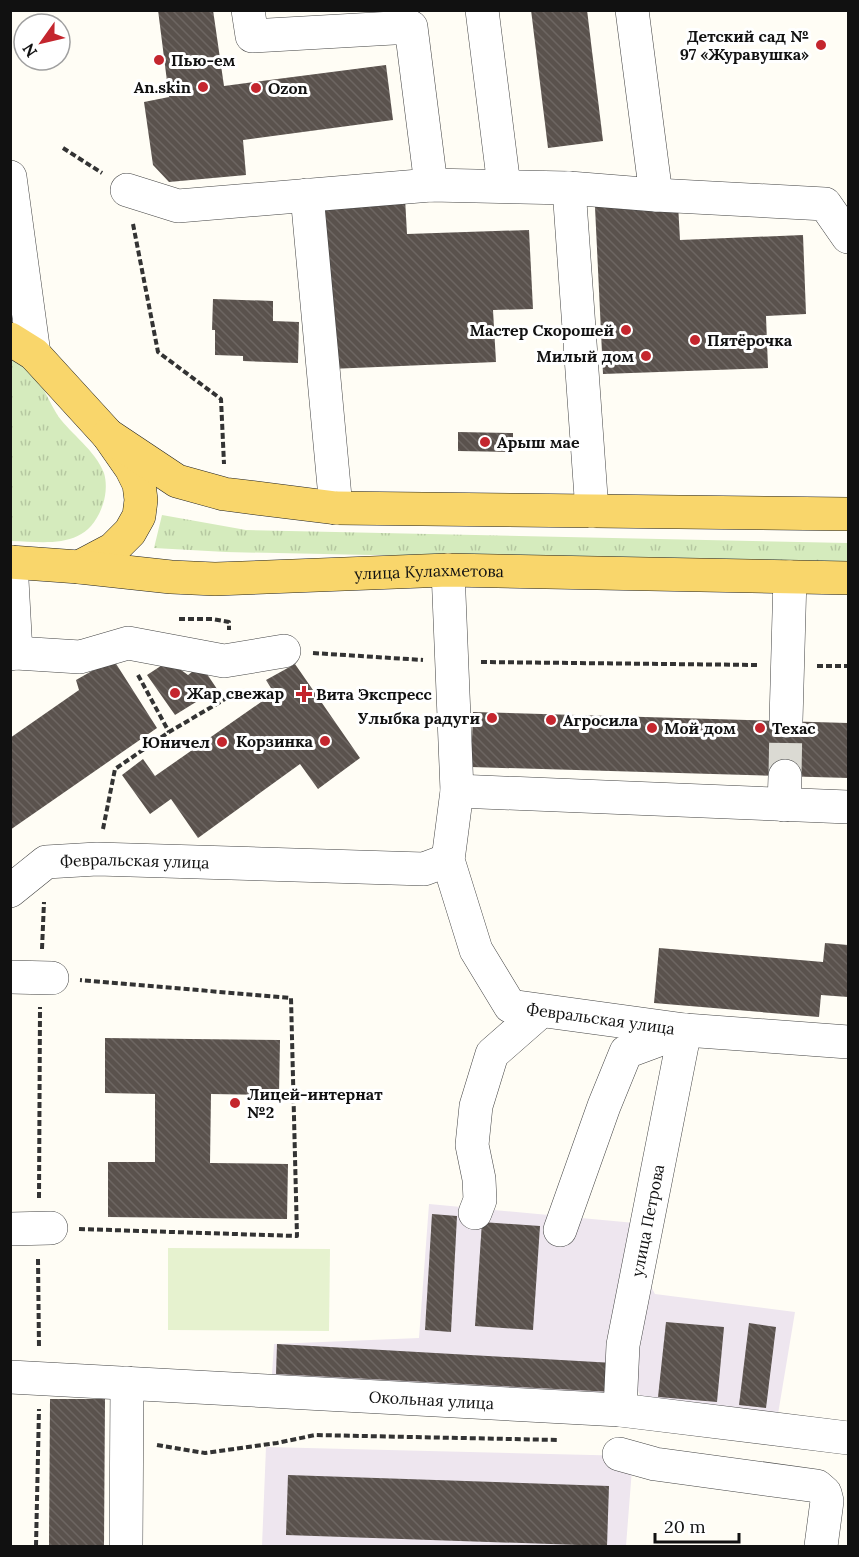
<svg xmlns="http://www.w3.org/2000/svg" width="859" height="1557" font-family="Lora,serif">
<defs>
<pattern id="grass-tufts" width="24" height="20" patternUnits="userSpaceOnUse" patternTransform="scale(1.5)"><rect width="24" height="20" fill="#d5ebbd"/><path d="M3 7l-1-3M5 7V3M7 7l1-3M15 17l-1-3M17 17v-4M19 17l1-3" fill="none" stroke="#b6c8a1"/></pattern>
<pattern id="building-back-hatch" width="6" height="6" patternUnits="userSpaceOnUse" patternTransform="scale(1.5)"><rect width="6" height="6" fill="#5a524d"/><path d="M-1 5l2 2M0 0l6 6M5-1l2 2" fill="none" stroke="#6d6662"/></pattern>
</defs>
<rect width="100%" height="100%" fill="#fffdf5"/>
<!-- industrial -->
<g fill="#eee6ef">
<path d="M429 1204 635 1223 631 1250 655 1294 795 1312 778 1414 645 1406 618 1347 611 1422 270 1404 274 1344 419 1338Z"/>
<path d="M266 1447 633 1456 626 1546H262Z"/>
</g>
<!-- grass -->
<g fill="url(#grass-tufts)">
<path d="M10 355C17 361 26 366 32 373 43 384 49 402 58 416 72 435 95 450 104 473 107 483 106 495 103 504 88 550 49 542 11 541Z"/>
<path d="M162 515 246 530 848 543V565L226 552 154 548Z"/>
</g>
<!-- pitch -->
<path fill="#e6f2cf" d="M168 1248 330 1249 329 1331 168 1330Z"/>
<!-- building -->
<g fill="url(#building-back-hatch)">
<path d="M158 10H213L224 86 386 65 393 120 243 140 246 175 169 182 153 165 144 102 169 97Z"/>
<path d="M531 10H587L603 141 548 148Z"/>
<path d="M405 198 407 234 529 230 533 309 493 310 496 362 330 369 323 202Z"/>
<path d="M678 204 680 240 803 235 806 314 766 316 768 368 603 374 595 207Z"/>
<path d="M213 299 273 301V321L299 322 298 363 243 361V356L215 355V330H212Z"/>
<path d="M458 432 513 433V452L458 451Z"/>
<path d="M173 658 181 670 188 675 201 665 217 689 175 715 147 675Z"/>
<path d="M113 659 157 728 10 830V738L79 690 76 680Z"/>
<path d="M295 664 360 758 318 789 300 764 198 838 171 799 150 814 122 775 143 759 155 776 274 693 266 680Z"/>
<path d="M473 712 848 723V778L471 767Z"/>
<path d="M825 943 848 945V997L821 995 819 1017 654 1003 659 948 823 962Z"/>
<path d="M105 1038 280 1040 279 1095 211 1094 210 1163 288 1164 287 1219 108 1217V1162H155V1094L105 1093Z"/>
<path d="M432 1214 457 1216 451 1332 425 1330Z"/>
<path d="M482 1222 540 1226 533 1330 475 1326Z"/>
<path d="M666 1322 724 1327 717 1402 658 1397Z"/>
<path d="M749 1323 776 1327 766 1408 739 1405Z"/>
<path d="M277 1344 614 1363 613 1392 276 1374Z"/>
<path d="M50 1399H105L104 1546H49Z"/>
<path d="M288 1475 609 1486 607 1546 286 1535Z"/>
</g>
<g fill="none" stroke-linecap="round" stroke-linejoin="round">
<!-- minor-tunnel -->
<path stroke="#dbdad3" stroke-width="33" stroke-dasharray="33 16" stroke-linecap="butt" d="M785 776 786 721"/>
<defs>
<g id="minor">
<path d="M248 10 252 36 411 27 431 185"/>
<path d="M482 10 504 186"/>
<path d="M10 177 34 354"/>
<path d="M127 190 178 206 431 185 569 188"/>
<path d="M307 195 336 508"/>
<path d="M656 195 825 204 848 237"/>
<path d="M592 511 569 188 656 195 632 10"/>
<path d="M11 562 16 653"/>
<path id="s1" d="M448 570 457 791 448 860 476 950 510 1006 685 1030 848 1042"/>
<path d="M10 654 16 653 80 657 128 643 224 661 284 651"/>
<path d="M786 721 790 577"/>
<path d="M457 791 848 807"/>
<path d="M784 805 785 776"/>
<path id="s2" d="M10 891 46 862 97 859 424 869 448 860"/>
<path d="M10 977 52 978"/>
<path d="M475 1213 480 1200 479 1179 472 1145 476 1106 492 1054 541 1011"/>
<path d="M10 1229 51 1228"/>
<path d="M560 1230 604 1106 626 1052 680 1032"/>
<path id="s3" d="M10 1377 620 1410 848 1438"/>
<path id="s4" d="M620 1410 623 1345 685 1030"/>
<path d="M619 1454 655 1464 817 1486 825 1493 827 1501 821 1546"/>
<path d="M126 1546 127 1383"/>
</g>
<g id="major">
<path d="M10 339 34 354 108 435 131 468 139 484 141 500 139 516 130 532 113 549 79 567"/>
<path d="M108 435 177 481 224 494 336 508 848 514"/>
<path id="s5" d="M10 562 79 567 171 577 215 579 448 570 848 578"/>
</g>
</defs>
<!-- minor casing -->
<use href="#minor" stroke="#444" stroke-width="34"/>
<!-- major casing -->
<use href="#major" stroke="#222" stroke-width="34"/>
<!-- path -->
<g stroke="#333" stroke-width="4" stroke-dasharray="6 3" stroke-linecap="butt">
<path d="M63 148 102 173"/>
<path d="M133 224 158 352 221 399 224 464"/>
<path d="M179 619H212L229 622V630"/>
<path d="M313 653 423 660"/>
<path d="M481 662 759 665"/>
<path d="M817 666H848"/>
<path d="M138 675 169 732"/>
<path d="M103 829 115 769 169 732 237 692"/>
<path d="M42 949 44 902"/>
<path d="M39 1198 40 1007"/>
<path d="M79 1229 297 1236 291 998 80 980"/>
<path d="M38 1259 39 1348"/>
<path d="M157 1445 205 1453 277 1443 315 1435 558 1440"/>
<path d="M36 1546 39 1409"/>
</g>
<!-- minor -->
<use href="#minor" stroke="#fff" stroke-width="33"/>
<!-- major -->
<use href="#major" stroke="#f9d66b" stroke-width="33"/>
</g>
<!-- markers -->
<g fill="#c4262e" stroke="#fff" stroke-width="2">
<circle cx="821" cy="45" r="6"/>
<circle cx="159" cy="60" r="6"/>
<circle cx="203" cy="87" r="6"/>
<circle cx="256" cy="88" r="6"/>
<circle cx="626" cy="330" r="6"/>
<circle cx="695" cy="340" r="6"/>
<circle cx="646" cy="356" r="6"/>
<circle cx="485" cy="442" r="6"/>
<circle cx="175" cy="693" r="6"/>
<path d="M301 685h6v6h6v6h-6v6h-6v-6h-6v-6h6z"/>
<circle cx="492" cy="718" r="6"/>
<circle cx="551" cy="720" r="6"/>
<circle cx="652" cy="728" r="6"/>
<circle cx="760" cy="728" r="6"/>
<circle cx="325" cy="741" r="6"/>
<circle cx="222" cy="742" r="6"/>
<circle cx="235" cy="1103" r="6"/>
</g>
<g text-anchor="middle" dominant-baseline="central" stroke-width="6" stroke-linejoin="round" paint-order="stroke">
<!-- poi labels -->
<g font-size="16" font-weight="bold" fill="#111" stroke="#fff" text-anchor="start">
<text x="809" y="36" text-anchor="end">Детский сад №<tspan x="809" dy="18">97 «Журавушка»</tspan></text>
<text x="171" y="60">Пью-ем</text>
<text x="191" y="87" text-anchor="end">An.skin</text>
<text x="268" y="88">Ozon</text>
<text x="614" y="330" text-anchor="end">Мастер Скорошей</text>
<text x="707" y="340">Пятёрочка</text>
<text x="634" y="356" text-anchor="end">Милый дом</text>
<text x="497" y="442">Арыш мае</text>
<text x="187" y="693">Жар свежар</text>
<text x="316" y="694">Вита Экспресс</text>
<text x="480" y="718" text-anchor="end">Улыбка радуги</text>
<text x="563" y="720">Агросила</text>
<text x="664" y="728">Мой дом</text>
<text x="772" y="728">Техас</text>
<text x="313" y="741" text-anchor="end">Корзинка</text>
<text x="210" y="742" text-anchor="end">Юничел</text>
<text x="247" y="1094">Лицей-интернат<tspan x="247" dy="18">№2</tspan></text>
</g>
<!-- street labels -->
<g font-size="16" fill="#111" stroke="#fff">
<text stroke="none"><textPath href="#s5" startOffset="420">улица Кулахметова</textPath></text>
<text stroke="none"><textPath href="#s2" startOffset="135">Февральская улица</textPath></text>
<text stroke="none"><textPath href="#s1" startOffset="542">Февральская улица</textPath></text>
<text stroke="none"><textPath href="#s4" startOffset="192">улица Петрова</textPath></text>
<text stroke="none"><textPath href="#s3" startOffset="422">Окольная улица</textPath></text>
</g>
</g>
<!-- border -->
<rect width="859" height="1557" fill="none" stroke="#111111" stroke-width="24"/>
<!-- north arrow -->
<g transform="translate(42 42) rotate(236)"><circle r="28" fill="#ffffff" stroke="#a0a0a0" stroke-width="1.5"/>
<path d="M0-4.5L10 22L0 15L-10 22Z" fill="#c4262e"/>
<text y="-9" font-size="16" font-weight="bold" text-anchor="middle" fill="#111111">N</text>
</g>
<!-- scale -->
<path d="M655 1533v9h84v-9" fill="none" stroke="#111111" stroke-width="3"/>
<text x="664" y="1533" font-size="18" fill="#111111" stroke="#ffffff" stroke-width="4.5" paint-order="stroke">20 m</text>
</svg>
